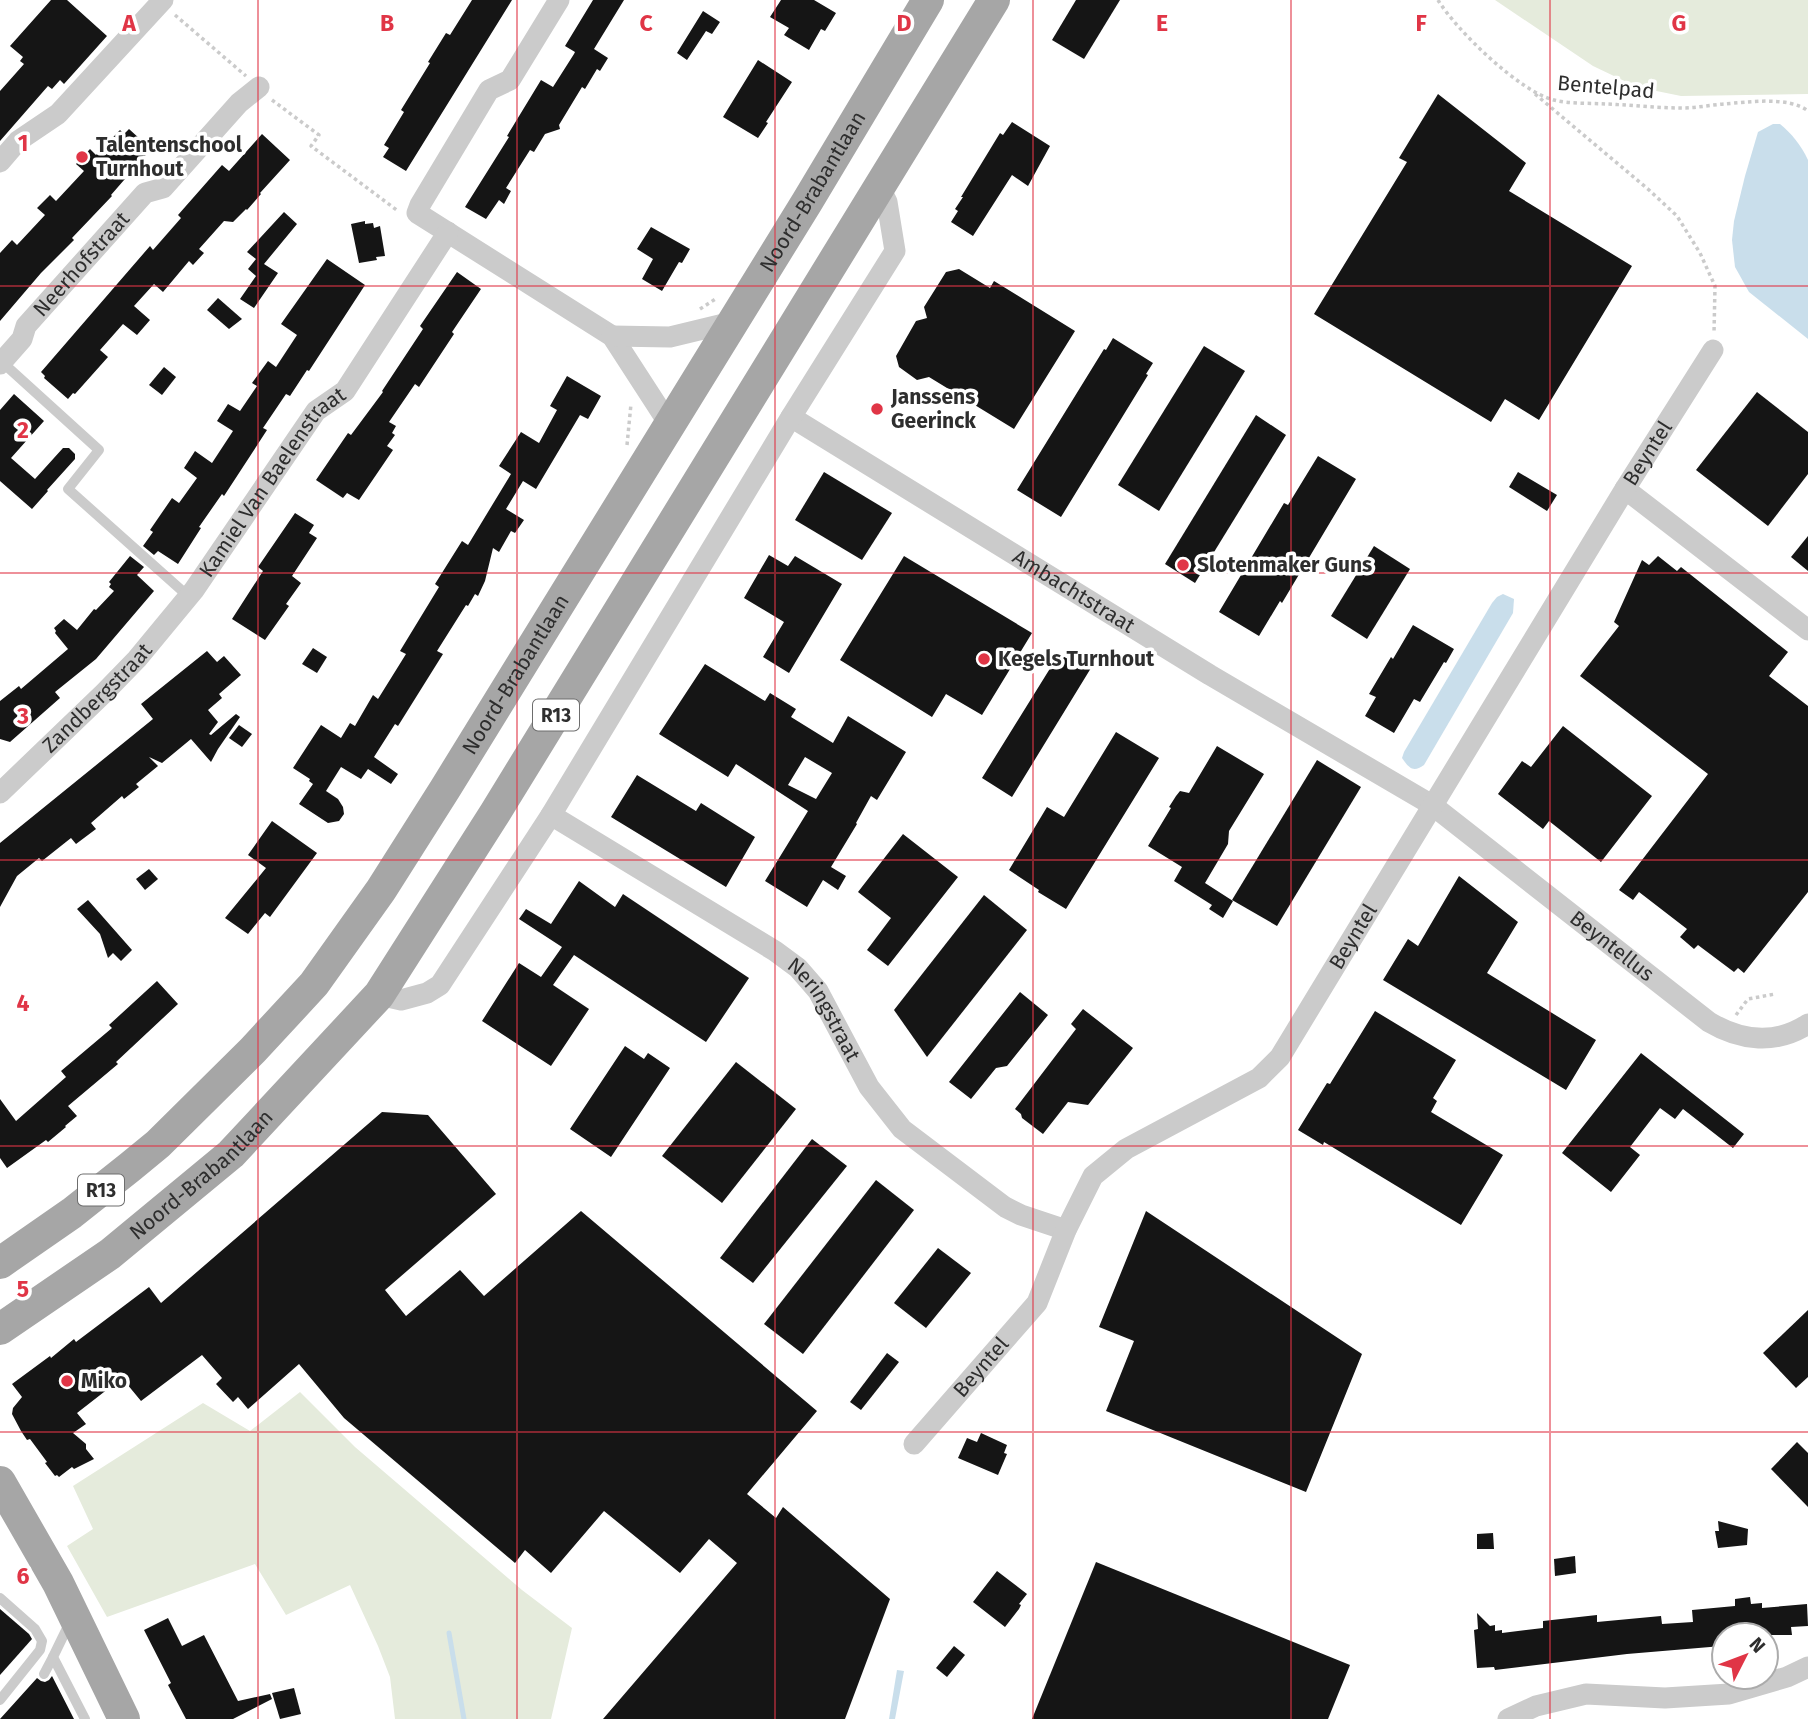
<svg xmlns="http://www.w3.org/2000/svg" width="1808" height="1719" font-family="'Fira Sans',sans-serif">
<rect width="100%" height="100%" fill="#fff"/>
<!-- green -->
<g fill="#e5ebdc">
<path d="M1495 0H1808V94L1681 96 1637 87 1593 66Z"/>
<path d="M300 1392 355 1447 522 1590 572 1628 551 1719H395L390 1677 378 1646 350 1585 286 1615 255 1564 107 1617 67 1546 93 1529 73 1486 203 1403 250 1431Z"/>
</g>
<!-- water -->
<g fill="#c9deeb">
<path d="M1773 124H1780C1792 134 1801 145 1808 160V339L1749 292 1735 267 1732 240 1734 221 1745 176 1758 132Z"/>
<path d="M1503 594 1514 599 1513 613 1424 765C1413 773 1409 768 1402 758L1404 752 1492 603 1497 597Z"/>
<path d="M897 1670 904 1671 895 1719H889Z"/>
</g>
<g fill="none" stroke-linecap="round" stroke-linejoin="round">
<!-- stream -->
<path stroke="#c9deeb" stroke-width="5" d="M449 1633 464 1719"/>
</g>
<!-- building -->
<g fill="#151515" fill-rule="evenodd">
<path d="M51 0H67L107 36 64 84 60 80 52 89 48 86 0 141V91L24 64 20 61 23 57 10 46Z"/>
<path d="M472 0H512L406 171 383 157 389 148 384 145 404 112 401 110 430 63 428 62 446 33 450 35Z"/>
<path d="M593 0H624L594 49 608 58 600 71 597 69 585 89 582 87 559 125 560 129 545 134 534 152 530 150 506 188 511 191 504 204 499 200 486 219 465 207 509 137 507 136 541 80 553 87 574 54 575 52 565 46Z"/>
<path d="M781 0H814L836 13 825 31 821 29 809 50 784 35 789 28 770 17Z"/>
<path d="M1076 0H1120L1084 59 1052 40Z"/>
<path d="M703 11 720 22 712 34 706 31 687 60 677 53Z"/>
<path d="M758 60 792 82 766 122 768 123 758 138 723 117Z"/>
<path d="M1438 94 1526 163 1509 191 1632 266 1539 420 1505 399 1491 422 1314 314 1407 162 1399 158Z"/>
<path d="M1012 122 1050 146 1028 186 1012 175 973 236 951 222 958 211 955 209 963 197H961L1000 133 1003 135Z"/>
<path d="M129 129 151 149 111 195 112 196 72 238 74 240 41 273 0 321V253L12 240 17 245 45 215 37 208 50 195 56 201 84 171 76 164 90 149 96 155 120 130 124 134Z"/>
<path d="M262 134 290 160 260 193 261 194 247 210 246 209 233 222 224 221 199 249 204 253 193 265 189 261 163 292 154 284 134 306 150 320 137 335 123 324 100 350 108 357 75 394 73 393 68 399 44 378 45 376 41 372 150 246 153 250 181 218 178 215 222 165 229 171Z"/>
<path d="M284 212 297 224 264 264 278 273 254 308 240 299 256 276 248 269 256 259 247 252Z"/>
<path d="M365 221V224L373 223 374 228 380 226 385 256 376 257 377 260 359 263 351 224Z"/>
<path d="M651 227 690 249 682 263 679 262 662 291 642 279 653 259 637 249Z"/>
<path d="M327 259 365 285 309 371 307 370 290 396 286 394 263 428 267 430 224 496 222 494 199 527 201 528 178 564 158 551 154 555 143 546 153 532 150 530 172 498 179 503 197 478 184 468 195 451 212 463 233 431 217 421 228 404 240 411 257 386 252 383 268 361 276 367 297 335 281 324Z"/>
<path d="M959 269 990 288 994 281 1075 331 1014 429 929 377 917 380 899 367 896 356 916 321 927 318 924 307 946 272Z"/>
<path d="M457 272 481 289 452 332 454 334 419 387 415 384 389 422 396 426 392 433 395 435 387 446 393 450 359 500 347 493 343 498 316 480 348 433 351 435 383 392 382 391 423 329 420 326Z"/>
<path d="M218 298 242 319 229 329 207 310Z"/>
<path d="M1113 338 1153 363 1146 374 1148 375 1061 517 1017 490 1104 349 1106 350Z"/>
<path d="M1204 346 1245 371 1159 511 1118 485Z"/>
<path d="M164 367 176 377 162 395 149 385Z"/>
<path d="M567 376 601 396 588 419 580 415 536 489 523 481 506 509 524 520 515 533 511 531 499 552 493 548 485 581 478 596 475 594 468 606 466 605 437 651 443 654 398 726 395 724 374 757 398 774 391 784 368 769 361 779 341 767 326 791 338 799 343 807 344 814 339 821 328 823 299 804 313 784 309 781 310 779 293 768 321 725 341 738 350 723 355 726 373 695 378 699 406 654 400 651 439 587 435 584 462 541 468 545 511 474 499 466 521 432 539 443 557 410 550 406Z"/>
<path d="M1757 392 1808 432V474L1768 526 1696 470Z"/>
<path d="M14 394 44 421 11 458 35 479 63 448H69L75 454V459L47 490 48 491 32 509 0 481V410Z"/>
<path d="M1256 415 1286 435 1195 583 1165 564Z"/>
<path d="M1318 456 1356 479 1282 603 1280 601 1259 636 1219 612 1284 503 1288 505Z"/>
<path d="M824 472 892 513 862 560 795 520Z"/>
<path d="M1518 472 1557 495 1547 511 1509 487Z"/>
<path d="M295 513 314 525 309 533 317 538 292 576 301 583 286 604 289 606 265 640 232 619 263 571 258 567Z"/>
<path d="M1808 536V571L1791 557Z"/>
<path d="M1374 546 1410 569 1367 639 1331 616Z"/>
<path d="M769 555 788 566 795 556 842 584 789 673 763 657 784 622 744 598Z"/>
<path d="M130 556 144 567 137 575 154 591 96 659 55 692 60 698 10 742 0 739V701L19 686 21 689 68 649 55 633 56 631 54 628 64 619 77 630 94 609 96 610 114 591 109 587 111 584 109 582Z"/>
<path d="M904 556 1032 633 982 715 946 694 932 717 840 660Z"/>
<path d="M1658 556 1677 571 1681 567 1788 652 1769 676 1808 706V892L1744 973 1738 968 1734 972 1698 945 1694 949 1680 937 1687 929 1639 892 1633 900 1619 890 1708 774 1580 676 1619 626 1614 622 1642 560 1649 565Z"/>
<path d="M1413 625 1454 649 1446 663 1444 662 1420 702 1414 699 1394 733 1365 716 1376 697 1369 694 1391 657 1393 659Z"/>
<path d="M313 648 327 657 317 673 302 664Z"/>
<path d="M207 651 217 662 224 656 241 675 219 694 222 698 208 710 218 722 209 734 211 735 236 714 240 717 218 749 211 762 191 739 162 763 149 757 158 766 136 784 139 787 124 799 122 796 91 823 96 829 76 844 71 838 42 861 39 858 17 876 0 907V843L153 719 141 704Z"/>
<path d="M1059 654 1068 659 1071 655 1091 668 1012 797 982 778Z"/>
<path d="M705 664 765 701 770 693 796 709 791 717 833 743 848 716 906 752 877 800 871 796 856 823 857 824 831 867 846 876 838 890 823 880 807 907 765 881 808 811 736 764 728 777 659 734ZM805 757 832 773 816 799 788 785Z"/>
<path d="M239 725 252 734 242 747 229 738Z"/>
<path d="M1563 726 1652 796 1601 862 1549 821 1543 829 1498 794 1522 761 1531 767Z"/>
<path d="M1116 732 1159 758 1066 909 1038 892 1039 890 1009 870 1047 807 1064 817Z"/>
<path d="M1217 746 1264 774 1229 831 1228 844 1205 883 1233 901 1223 918 1209 909 1212 905 1174 881 1182 867 1148 846 1171 808 1169 807 1176 796 1180 791 1189 793Z"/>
<path d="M1317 760 1361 787 1277 926 1232 900Z"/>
<path d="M637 775 696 811 701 803 755 837 726 887 611 817Z"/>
<path d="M272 821 317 853 270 917 265 913 248 934 225 918 266 868 248 855Z"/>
<path d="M903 834 958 877 888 966 867 950 891 918 858 892Z"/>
<path d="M149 869 158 879 145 890 136 879Z"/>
<path d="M1459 876 1518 922 1487 973 1596 1040 1566 1090 1383 980 1408 939 1418 946Z"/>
<path d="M579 881 615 907 623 894 749 978 706 1042 574 955 553 985 589 1009 551 1066 482 1021 519 963 541 977 562 947 519 919 526 909 551 924Z"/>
<path d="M984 895 1027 930 927 1057 894 1010Z"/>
<path d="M88 900 132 950 121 961 113 953 108 958 100 934 77 909Z"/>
<path d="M157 981 178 1004 116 1062 118 1064 68 1106 77 1116 65 1126 66 1127 48 1142 46 1140 7 1168 0 1158V1099L16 1121 66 1077 61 1071 112 1028 109 1025Z"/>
<path d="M1020 992 1048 1015 1007 1066 996 1068 971 1099 949 1082Z"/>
<path d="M1083 1009 1133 1048 1088 1105 1068 1102 1043 1134 1022 1118 1021 1114 1015 1109 1076 1029 1071 1024Z"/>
<path d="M1375 1011 1456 1060 1433 1098 1437 1101 1431 1112 1503 1155 1461 1225 1324 1142 1323 1145 1298 1130 1327 1083 1330 1084Z"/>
<path d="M625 1046 644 1059 648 1053 670 1068 611 1157 570 1129Z"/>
<path d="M1641 1053 1744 1134 1733 1148 1683 1109 1675 1119 1660 1108 1630 1147 1640 1155 1611 1192 1562 1153Z"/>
<path d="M736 1062 796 1109 722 1203 662 1156Z"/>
<path d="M382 1112 428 1115 496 1194 385 1290 406 1316 460 1270 484 1296 581 1211 817 1411 747 1494 776 1518 783 1507 890 1599 845 1719H603L737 1563 709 1539 680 1573 604 1511 551 1573 525 1550 515 1563 344 1418 299 1364 248 1409 238 1397 233 1402 216 1384 222 1378 202 1355 141 1401 122 1378 77 1413 86 1424 73 1433 86 1444V1449L94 1459 74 1469 72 1467 59 1477 57 1475 55 1476 45 1463 47 1462 30 1439 27 1440 21 1431 12 1414 13 1408 22 1397 12 1384 50 1356 51 1358 74 1339 76 1342 149 1287 161 1303Z"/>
<path d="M812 1139 847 1166 753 1283 720 1258Z"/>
<path d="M876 1180 914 1210 803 1354 764 1324Z"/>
<path d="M1146 1211 1362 1354 1306 1492 1106 1411 1134 1341 1099 1327Z"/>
<path d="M938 1248 971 1273 926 1328 894 1303Z"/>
<path d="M1808 1310V1377L1796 1388 1763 1353Z"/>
<path d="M887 1353 899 1362 861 1410 850 1402Z"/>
<path d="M981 1433 1007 1445 1004 1453 1007 1454 998 1475 958 1458 967 1438 977 1442Z"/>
<path d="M1797 1442 1808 1453V1507L1771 1469Z"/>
<path d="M1718 1521 1748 1529 1747 1545 1718 1548 1715 1531H1719Z"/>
<path d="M1493 1533 1494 1549H1477V1534Z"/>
<path d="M1575 1556 1576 1573 1555 1576 1554 1559Z"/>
<path d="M1096 1562 1350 1665 1328 1719H1032Z"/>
<path d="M997 1571 1027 1594 1019 1604 1021 1605 1019 1609 1005 1627 973 1602Z"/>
<path d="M1750 1597 1751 1604 1762 1603V1608L1807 1604 1808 1626 1791 1627 1792 1635H1721L1722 1646 1627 1654 1495 1670 1494 1667 1477 1668 1474 1630 1478 1629 1477 1613 1490 1626 1495 1625V1631L1502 1630V1633L1543 1628V1621L1597 1615V1622L1661 1616 1662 1624 1693 1622 1692 1610 1735 1606V1599Z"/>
<path d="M0 1609 29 1634 32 1639 0 1675Z"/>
<path d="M168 1618 182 1646 204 1635 238 1701 270 1694 272 1699 233 1719H186L168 1685 171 1683 144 1630Z"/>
<path d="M954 1646 965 1655 947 1677 936 1668Z"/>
<path d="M52 1676 74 1719H0L37 1678 41 1681 45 1682 49 1680Z"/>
<path d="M294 1688 301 1714 280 1719 272 1693Z"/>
</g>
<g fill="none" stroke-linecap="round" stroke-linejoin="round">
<!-- path -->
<g stroke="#cbcbcb" stroke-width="3.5" stroke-dasharray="3.5 3.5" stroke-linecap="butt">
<path d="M1438 0C1456 30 1520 92 1554 100 1570 104 1590 103 1607 104 1632 105 1657 108 1682 108 1696 108 1710 105 1724 104 1748 102 1789 96 1808 111"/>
<path d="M175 15 246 76"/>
<path d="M1535 94 1649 190 1677 216 1700 253 1715 286 1714 333"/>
<path d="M272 100 319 135 311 146 398 211"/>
<path d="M700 309 717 298"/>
<path d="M627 445 631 404"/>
<path d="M1736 1015 1748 999 1775 994"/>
</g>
<!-- lane -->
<g stroke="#cbcbcb" stroke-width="10">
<path d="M2 362 99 450 68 489 188 596"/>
<path d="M0 1598 35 1629 42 1641 40 1650 0 1700"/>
<path d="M71 1620 53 1657 85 1719"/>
<path d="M44 1674 53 1657"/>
</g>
<!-- street -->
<g stroke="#cbcbcb" stroke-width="21">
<path d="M559 0 510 80 489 90 420 205 417 213 612 336 669 424"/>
<path d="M0 162 18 141 58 114 163 0"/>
<path d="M612 336 670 337 732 322"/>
<path id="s1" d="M0 364 22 339 26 326 145 193 163 188 239 103 259 87"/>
<path id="s2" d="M791 417 1210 675 1432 805 1709 1022C1741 1041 1776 1045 1808 1024"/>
<path d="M1625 489 1808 630"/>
<path id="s3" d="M0 793 104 693 137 659 194 590 316 411 345 391 448 232"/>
<path id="s4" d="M551 815 775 951 798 968 818 991 869 1087 902 1129 1005 1207 1021 1215 1066 1230"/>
<path d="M379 995 401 1000 427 993 440 985 551 815 791 417 895 251 887 202 879 186"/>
<path id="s5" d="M914 1444 1037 1303 1066 1230 1093 1176 1126 1149 1259 1078 1280 1057 1625 489 1713 350"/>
<path d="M1508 1719 1536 1706 1586 1694 1665 1698 1729 1694 1787 1677 1808 1667"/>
</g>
<!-- primary -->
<g stroke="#a6a6a6" stroke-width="32">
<path id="s6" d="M0 1263 72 1213 130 1167 158 1144 253 1050 314 984 381 890 445 789 807 202 928 0"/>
<path id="s7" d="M0 1329 110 1254 231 1154 379 995 495 813 994 0"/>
<path d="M0 1482 58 1583 124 1719"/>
</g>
</g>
<!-- grid -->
<path fill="none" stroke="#e03546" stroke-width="2" stroke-opacity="0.55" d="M258 0V1719M517 0V1719M775 0V1719M1033 0V1719M1291 0V1719M1550 0V1719M0 286H1808M0 573H1808M0 860H1808M0 1146H1808M0 1432H1808"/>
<!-- markers -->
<g fill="#e03546" stroke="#fff" stroke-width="2.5">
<circle cx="82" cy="157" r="7"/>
<circle cx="877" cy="409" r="7"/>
<circle cx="1183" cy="565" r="7"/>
<circle cx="984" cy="659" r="7"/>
<circle cx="67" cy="1381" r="7"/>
</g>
<g text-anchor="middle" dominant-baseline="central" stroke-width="7" stroke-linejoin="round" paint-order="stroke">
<!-- shield labels -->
<g fill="#fff" stroke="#6d6d6d" stroke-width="2">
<rect x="533" y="699.5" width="46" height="31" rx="5"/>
<rect x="78" y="1174.5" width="46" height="31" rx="5"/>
</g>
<g font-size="19" font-weight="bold" fill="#2e2e2e">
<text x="556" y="715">R13</text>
<text x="101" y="1190">R13</text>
</g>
<!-- street labels -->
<g font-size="21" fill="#2e2e2e" stroke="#fff">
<text transform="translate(1606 87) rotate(5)">Bentelpad</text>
<text stroke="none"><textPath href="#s6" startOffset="1358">Noord-Brabantlaan</textPath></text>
<text stroke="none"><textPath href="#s1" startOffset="130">Neerhofstraat</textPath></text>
<text stroke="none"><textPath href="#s5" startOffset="1256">Beyntel</textPath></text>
<text stroke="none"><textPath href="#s3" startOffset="415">Kamiel Van Baelenstraat</textPath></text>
<text stroke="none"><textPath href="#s2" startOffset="332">Ambachtstraat</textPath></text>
<text stroke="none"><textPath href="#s6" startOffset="791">Noord-Brabantlaan</textPath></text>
<text stroke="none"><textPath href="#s3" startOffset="136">Zandbergstraat</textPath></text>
<text stroke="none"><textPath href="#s5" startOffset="690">Beyntel</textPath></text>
<text stroke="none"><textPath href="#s2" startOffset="978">Beyntellus</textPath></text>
<text stroke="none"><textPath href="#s4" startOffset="340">Neringstraat</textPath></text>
<text stroke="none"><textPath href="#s7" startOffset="254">Noord-Brabantlaan</textPath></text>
<text stroke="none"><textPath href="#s5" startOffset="102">Beyntel</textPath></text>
</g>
<!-- poi labels -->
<g font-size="21" font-weight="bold" fill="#2e2e2e" stroke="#fff" text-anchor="start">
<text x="96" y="145">Talentenschool<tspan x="96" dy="24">Turnhout</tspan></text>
<text x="891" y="397">Janssens<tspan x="891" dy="24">Geerinck</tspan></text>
<text x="1197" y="565">Slotenmaker Guns</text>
<text x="998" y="659">Kegels Turnhout</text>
<text x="81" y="1381">Miko</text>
</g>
</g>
<g font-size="23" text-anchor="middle" font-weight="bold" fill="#e03546" stroke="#fff" stroke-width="7" stroke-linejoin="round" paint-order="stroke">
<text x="129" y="31">A</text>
<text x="387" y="31">B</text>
<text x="646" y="31">C</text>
<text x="904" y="31">D</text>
<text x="1162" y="31">E</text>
<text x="1421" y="31">F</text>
<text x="1679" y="31">G</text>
<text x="23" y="151">1</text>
<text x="23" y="438">2</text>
<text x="23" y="724">3</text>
<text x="23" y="1011">4</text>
<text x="23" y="1297">5</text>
<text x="23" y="1584">6</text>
</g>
<!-- north arrow -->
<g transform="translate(1745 1656) rotate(48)"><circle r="33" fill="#ffffff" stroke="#ababab" stroke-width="2"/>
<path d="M0-5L12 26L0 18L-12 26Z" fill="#e03546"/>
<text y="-10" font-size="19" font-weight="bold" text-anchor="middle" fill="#2e2e2e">N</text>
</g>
</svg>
